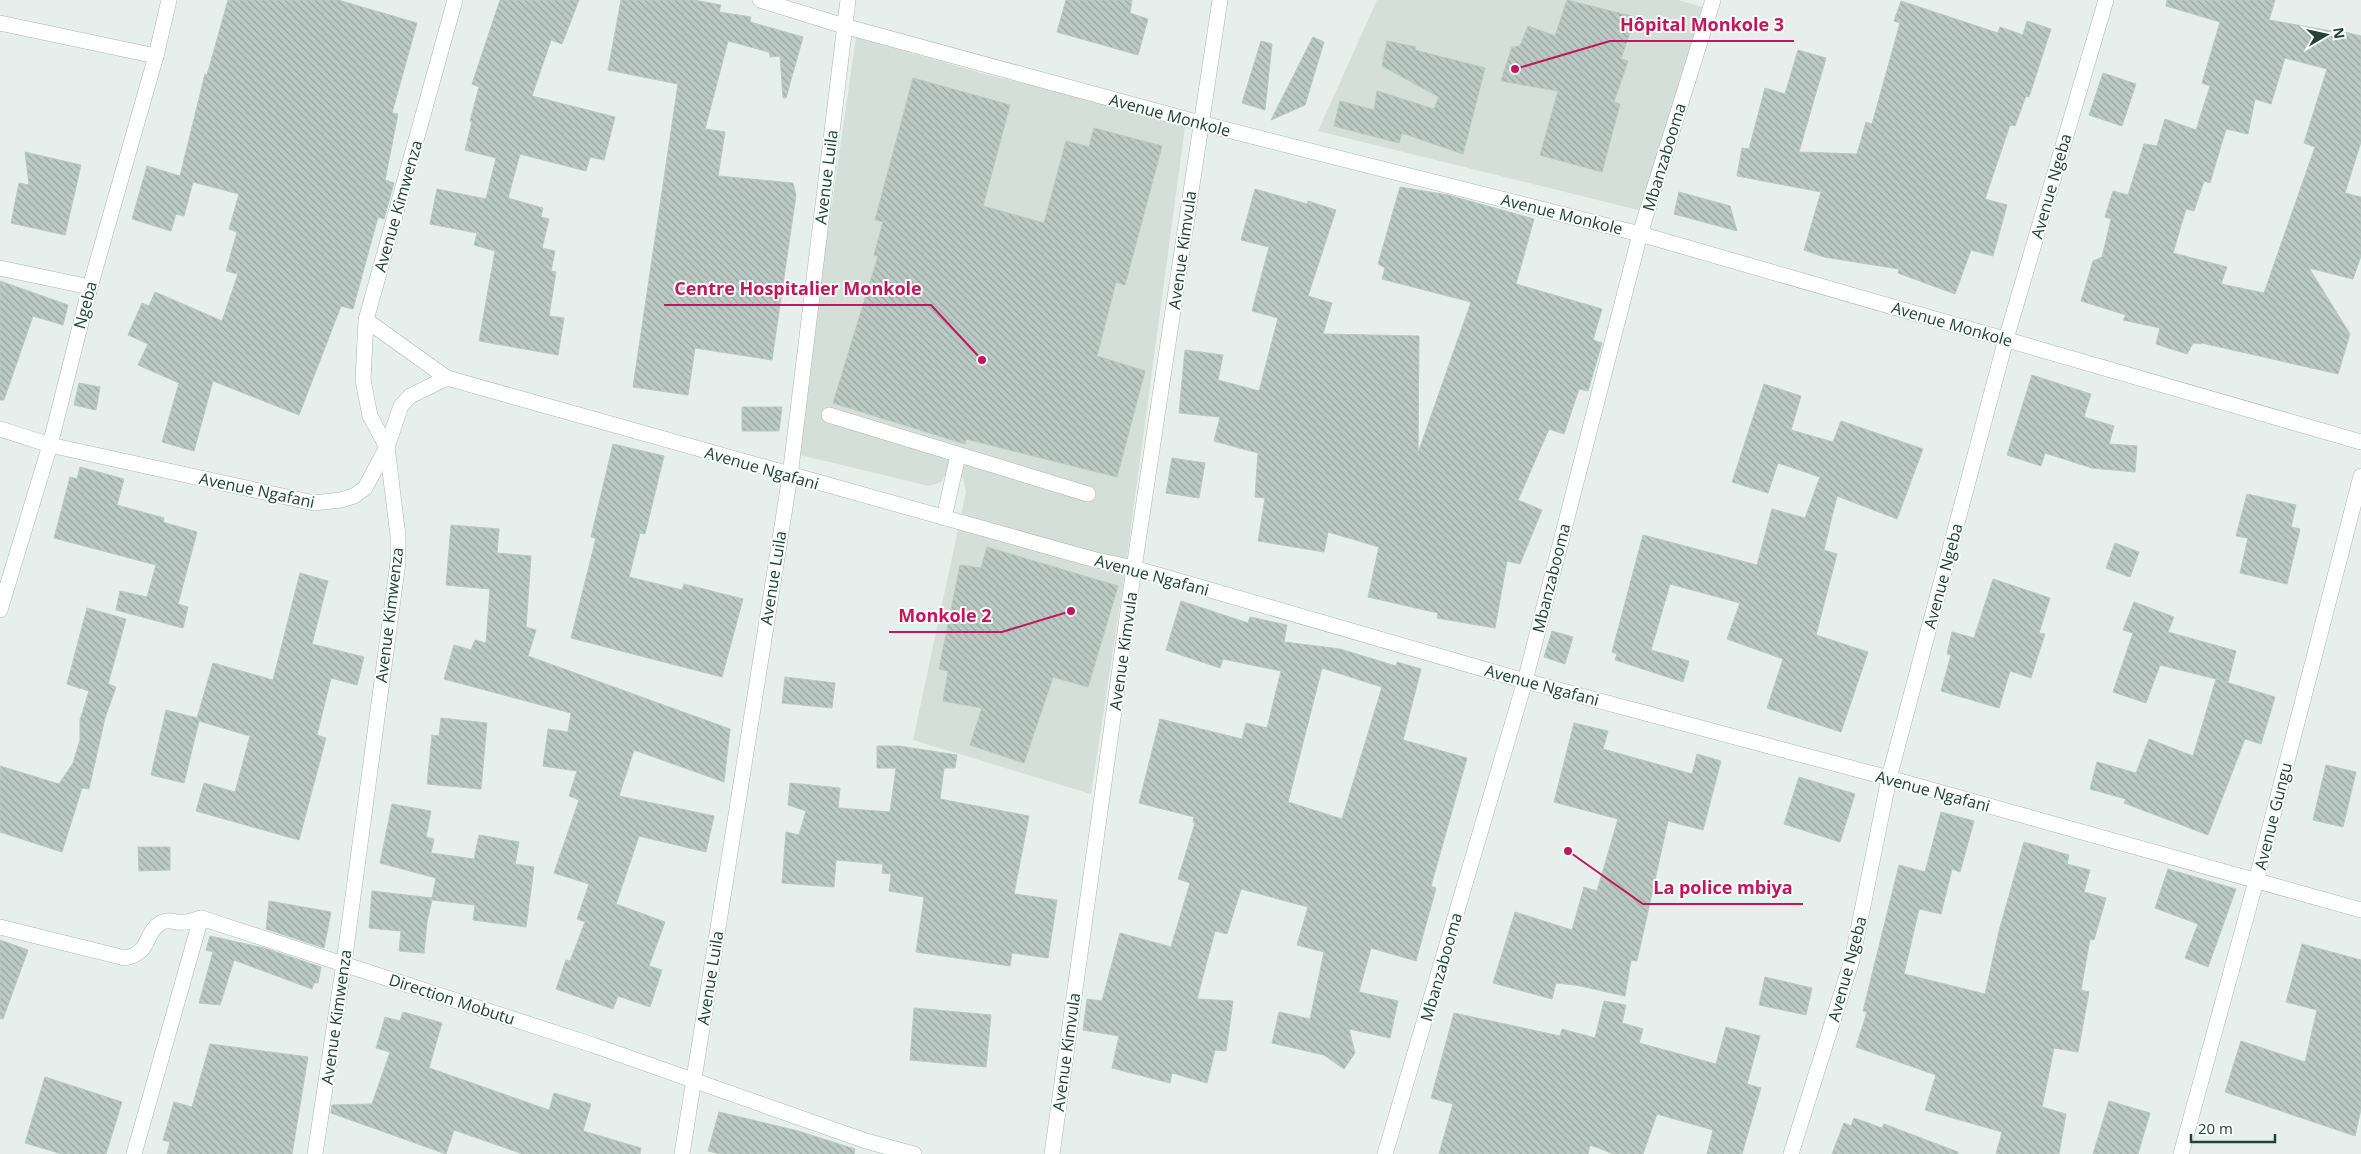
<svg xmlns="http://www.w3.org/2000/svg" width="2361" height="1154" font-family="'Open Sans',sans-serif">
<defs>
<pattern id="building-back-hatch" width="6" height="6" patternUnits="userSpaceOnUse" patternTransform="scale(1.25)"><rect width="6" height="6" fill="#bbcac4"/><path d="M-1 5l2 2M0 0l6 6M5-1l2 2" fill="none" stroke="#98a6a0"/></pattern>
</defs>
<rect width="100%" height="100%" fill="#e6efeb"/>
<!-- built -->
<g fill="#d4dfda">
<path d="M1377 0H1678L1702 7 1642 211 1318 131Z"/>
<path d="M856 37 988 75 1066 93 1185 127 1124 579 1091 794 913 740 966 492 963 478 946 474 941 482 929 486 796 454Z"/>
</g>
<!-- building -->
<g fill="url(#building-back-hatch)" stroke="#b8c9c2" fill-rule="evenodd">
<path d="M228 0H338L417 23 392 113 398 114 385 180 394 183 384 219 378 217 353 309 341 306 299 415 213 381 194 451 162 442 179 383 138 365 148 344 128 335 142 303 149 306 155 292 222 321 238 274 226 271 237 232 229 229 239 194 193 182 184 216 176 214 171 231 132 219 147 166 180 176 205 74 207 75Z"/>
<path d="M500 0H579L562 44 551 40 532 96 615 117 604 160 590 157 586 171 520 154 508 198 543 208 541 217 549 219 542 248 555 251 551 271 556 272 549 316 564 318 558 355 479 341 495 251 474 245 477 233 430 224 437 189 486 199 496 158 465 150 472 122 470 121 479 87 472 84Z"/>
<path d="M621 0H694L721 5 719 12 751 17 750 22 803 37 786 98H783L780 56 770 57 769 52 728 41 705 129 725 132 718 176 793 183 796 195 772 360 695 348 688 395 633 387 678 84 608 70Z"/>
<path d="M1066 0H1132L1130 13 1148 19 1138 55 1057 32Z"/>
<path d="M1567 0 1635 17 1621 59 1628 61 1614 102 1620 104 1602 172 1540 155 1558 91 1501 81 1512 47 1520 46 1528 26 1555 36Z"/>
<path d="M2167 0H2275L2269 20 2331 31 2332 29 2361 36V142L2345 193 2361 197V256L2353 279 2309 268 2350 334 2338 374 2202 343 2201 344 2193 343 2187 354 2156 344 2160 328 2123 320 2126 315 2081 301 2093 261 2102 257 2111 219 2105 217 2113 191 2128 195 2144 144 2157 146 2165 119 2196 130 2210 86 2202 83 2220 22 2166 6ZM2285 58 2327 69 2304 143 2315 147 2264 293 2221 284 2227 267 2173 253 2186 209 2194 211 2204 181 2210 183 2226 129 2248 134 2255 99 2271 104Z"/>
<path d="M1901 1 1998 33 2000 27 2023 35 2027 21 2051 29 2029 97 2026 96 2015 126 2010 125 1985 199 2007 205 1993 256 1971 250 1955 294 1898 273 1899 269 1824 257 1804 250 1821 192 1737 176 1742 148 1749 149 1765 88 1785 94 1798 50 1826 58 1799 152 1857 154 1866 122 1872 124 1900 23 1894 21Z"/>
<path d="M1313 37 1324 42 1305 105 1271 120Z"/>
<path d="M1261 41 1272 44 1265 110 1242 103Z"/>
<path d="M1387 41 1416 47 1415 50 1485 68 1463 154 1402 133 1399 143 1334 126 1340 101 1374 110 1377 91 1434 109 1439 97 1382 66Z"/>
<path d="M2103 73 2136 84 2122 126 2089 115Z"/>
<path d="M913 78 1010 105 983 206 1044 223 1066 141 1089 147 1094 128 1162 146 1125 285 1116 282 1097 356 1145 371 1117 477 966 439 965 444 833 403 878 256 874 255 883 222 875 220Z"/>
<path d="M25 152 81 165 65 235 11 223 19 183 29 185Z"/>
<path d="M1400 187 1448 195 1534 219 1516 284 1602 309 1593 340 1602 343 1588 391 1579 389 1564 434 1549 429 1518 500 1542 510 1520 564 1507 561 1495 628 1437 618 1438 613 1368 597 1379 547 1328 532 1324 552 1258 541 1265 498 1255 497 1258 453 1214 441 1220 417 1179 413 1185 350 1223 355 1218 380 1259 391 1278 318 1252 311 1269 247 1241 240 1255 189 1307 204 1308 201 1336 210 1308 296 1332 303 1323 334 1419 336 1418 453 1471 302 1382 279 1385 268 1378 264Z"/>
<path d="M1679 192 1730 206 1737 231 1674 214Z"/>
<path d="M0 281 68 305 63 325 33 316 4 400H0Z"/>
<path d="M2032 375 2091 394 2084 417 2114 426 2109 444 2137 446 2135 472 2092 468 2045 453 2041 466 2007 455Z"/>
<path d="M79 383 100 387 96 410 74 405Z"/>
<path d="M1764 384 1801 396 1791 430 1833 442 1841 421 1923 449 1897 519 1837 496 1824 550 1837 554 1816 635 1868 652 1841 732 1767 708 1783 659 1727 639 1740 603 1670 584 1651 650 1689 661 1683 682 1615 660 1617 654 1612 652 1643 535 1757 565 1772 509 1805 518 1820 477 1778 463 1768 493 1732 482Z"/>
<path d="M742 407H782L779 431H742Z"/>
<path d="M613 444 664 456 645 534 640 533 629 577 682 590 684 584 743 599 722 677 571 638 596 538 591 537Z"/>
<path d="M1172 458 1205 463 1199 498 1166 493Z"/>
<path d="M80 467 124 479 117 505 164 518 163 522 197 532 178 604 188 607 183 628 116 610 120 591 147 597 156 565 54 538 70 477 77 479Z"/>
<path d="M2247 494 2296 505 2291 527 2300 529 2287 584 2240 573 2248 538 2236 536Z"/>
<path d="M451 525 499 529 497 553 531 556 526 627 536 630 528 656 730 729 724 782 634 750 619 796 714 816 706 852 639 836 616 904 665 922 649 966 662 970 650 1007 618 996 613 1009 556 989 566 960 570 961 585 922 577 919 589 884 554 873 579 800 569 796 577 771 543 766 548 729 568 732 571 713 444 679 454 645 471 650 475 640 486 643 490 589 446 585Z"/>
<path d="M2115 543 2139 552 2130 577 2106 568Z"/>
<path d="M987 547 1118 586 1088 687 1053 677 1024 763 970 745 982 708 943 701 948 671 939 669 960 565 981 568Z"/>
<path d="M300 573 328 581 312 644 364 657 357 685 331 678 317 735 326 738 299 840 196 811 204 783 235 792 250 736 199 721 184 783 151 775 166 710 197 718 213 663 273 680Z"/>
<path d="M1993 579 2050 598 2039 633 2045 634 2031 678 2010 671 1999 708 1941 691 1951 655 1947 654 1952 632 1974 638Z"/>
<path d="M1181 601 1248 623 1250 617 1287 625 1284 642 1340 649 1396 666 1397 662 1421 669 1403 740 1467 758 1431 886 1436 888 1416 961 1371 948 1359 992 1398 1001 1390 1038 1349 1029 1355 1053 1344 1069 1324 1055 1272 1043 1279 1012 1310 1019 1324 952 1297 945 1308 907 1241 889 1227 934 1215 931 1197 999 1233 1001 1226 1051 1215 1050 1207 1083 1172 1073 1170 1083 1112 1068 1119 1036 1083 1030 1087 999 1102 1001 1120 933 1171 947 1190 883 1178 879 1195 823 1193 822 1194 817 1139 803 1160 719 1242 739 1246 723 1267 728 1281 671 1223 659 1220 668 1166 650ZM1322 668 1382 687 1342 819 1288 802Z"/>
<path d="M2134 602 2174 617 2168 632 2236 651 2228 682 2160 665 2146 703 2113 692 2133 633 2123 630Z"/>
<path d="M87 608 126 619 108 684 116 687 105 718 89 789 82 788 62 852 0 832V766L59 784 73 763 80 740V720L89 691 67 684Z"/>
<path d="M1552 631 1573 637 1565 664 1544 657Z"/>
<path d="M785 677 835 683 832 708 782 703Z"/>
<path d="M2216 679 2275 697 2261 744 2245 739 2208 835 2124 803 2126 799 2090 789 2097 762 2136 773 2149 739 2193 756Z"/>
<path d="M441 718 487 723 481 789 427 784 432 735 439 736Z"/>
<path d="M1574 723 1608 731 1603 749 1692 774 1697 754 1721 761 1703 830 1668 821 1637 961 1631 960 1625 996 1576 985 1556 983 1552 999 1493 983 1515 912 1572 930 1584 887 1597 891 1618 819 1554 802Z"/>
<path d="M877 746H899L957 755 955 768H944L940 799 1029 816 1014 894 1057 900 1048 958 1012 953 1010 966 916 952 924 897 889 891 891 874 882 873 883 864 836 860 834 887 782 883 786 832 799 835 806 811 788 805 790 783 840 788 838 808 890 812 896 768H877Z"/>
<path d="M2326 765 2356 772 2343 827 2313 820Z"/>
<path d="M1799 777 1855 794 1840 842 1784 824Z"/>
<path d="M392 804 431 811 426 837 434 839 431 853 474 859 479 835 519 842 515 864 534 867 526 927 473 920 475 905 432 900 427 922 424 953 399 951 401 931 369 928 372 891 432 898 436 878 380 863Z"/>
<path d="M1941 812 1974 821 1960 872 1952 869 1941 914 1919 909 1904 974 1985 994 1999 931 2024 842 2069 855 2067 864 2090 870 2084 892 2106 898 2094 940 2090 939 2081 990 2089 992 2078 1052 2054 1048 2042 1107 2066 1114 2059 1154H1996L2002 1132 1925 1110 1936 1075 1856 1047 1867 1012 1863 1011 1899 865 1925 872Z"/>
<path d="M138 847H170V870L139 871Z"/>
<path d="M2168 869 2236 889 2208 967 2185 958 2198 924 2155 908Z"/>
<path d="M269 901 331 912 324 948 266 929Z"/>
<path d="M210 936 264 948 321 967 318 983H314L312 989 234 960 220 1005 199 1003 213 952 206 950Z"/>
<path d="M0 940 28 950 3 1019 0 1018Z"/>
<path d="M2302 944 2361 960V1109L2355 1136 2225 1092 2241 1041 2305 1062 2317 1010 2286 1002Z"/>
<path d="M1765 977 1812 988 1806 1015 1759 1005Z"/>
<path d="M1604 1001 1626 1005 1622 1023 1643 1029 1639 1043 1716 1064 1726 1027 1760 1036 1747 1084 1761 1088 1742 1154H1707L1713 1130 1657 1114 1643 1154H1614L1590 1145 1588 1154H1439L1453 1104 1431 1098 1454 1013 1560 1036 1562 1029 1595 1038Z"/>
<path d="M914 1008 991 1015 986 1067 910 1060Z"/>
<path d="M403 1012 442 1023 429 1068 549 1110 554 1093 591 1104 583 1131 641 1148 640 1154H523L454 1130 446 1154 331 1113 332 1105 372 1104 390 1052 376 1048 385 1017 400 1021Z"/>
<path d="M210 1044 308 1057 292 1154H167L170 1142 163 1140 174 1102 192 1107Z"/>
<path d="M45 1077 122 1102 106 1154H62L25 1143Z"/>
<path d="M2109 1101 2150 1113 2138 1154H2093Z"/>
<path d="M719 1112 798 1131 855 1149 854 1154H720L708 1151Z"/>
<path d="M1854 1118 1882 1128 1884 1124 1958 1152V1154H1832L1844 1123 1851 1126Z"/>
</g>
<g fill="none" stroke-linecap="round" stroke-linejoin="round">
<defs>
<g id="lane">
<path d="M829 415 1088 494"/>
<path d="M944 518 958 455"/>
</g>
<g id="street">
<path d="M760 0 844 26 1200 123 1640 234 2361 442"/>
<path d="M0 23 156 56"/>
<path d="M0 268 90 287"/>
<path d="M366 320 447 378"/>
<path d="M0 429 50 445 314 503 341 500 354 496 365 488 387 447 401 406 410 396 447 378 1092 559 1134 568 1525 681 1889 778 2361 910"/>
<path d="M0 610 50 445 90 287 156 56 169 0"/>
<path d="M0 927 125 958C151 953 144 934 159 924 169 917 175 924 186 922 191 922 196 919 201 918L593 1045 866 1141 914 1154"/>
<path d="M134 1154 201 918"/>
<path d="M315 1154 344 963 398 562V536L387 447 370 416 363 380 366 320 455 0"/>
<path d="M682 1154 790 476 848 0"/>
<path d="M1052 1154 1134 568 1220 0"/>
<path d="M1385 1154 1525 681 1640 234 1713 0"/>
<path d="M1791 1154 1852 960 1889 778 2006 339 2106 0"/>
<path d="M2181 1154 2256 881 2361 476"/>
</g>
</defs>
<!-- lane casing -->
<use href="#lane" stroke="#a8b8b2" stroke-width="16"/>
<!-- street casing -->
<use href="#street" stroke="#a8b8b2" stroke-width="16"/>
<!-- lane -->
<use href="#lane" stroke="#fff" stroke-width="15"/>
<!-- street -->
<use href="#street" stroke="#fff" stroke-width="15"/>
</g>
<g text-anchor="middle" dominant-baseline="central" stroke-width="4" stroke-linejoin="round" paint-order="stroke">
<!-- street labels -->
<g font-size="16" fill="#24423a" stroke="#f7fbf9">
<text transform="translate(1170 115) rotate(15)">Avenue Monkole</text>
<text transform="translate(1664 157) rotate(-73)">Mbanzabooma</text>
<text transform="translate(826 177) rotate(-83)">Avenue Luila</text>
<text transform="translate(2051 186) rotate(-74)">Avenue Ngeba</text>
<text transform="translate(398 206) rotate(-74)">Avenue Kimwenza</text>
<text transform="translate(1562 214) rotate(14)">Avenue Monkole</text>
<text transform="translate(1182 250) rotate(-82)">Avenue Kimvula</text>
<text transform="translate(85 305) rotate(-75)">Ngeba</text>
<text transform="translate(1952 324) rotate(16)">Avenue Monkole</text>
<text transform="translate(762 468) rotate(16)">Avenue Ngafani</text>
<text transform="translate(257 490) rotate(12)">Avenue Ngafani</text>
<text transform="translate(1152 575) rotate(15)">Avenue Ngafani</text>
<text transform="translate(1943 576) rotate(-75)">Avenue Ngeba</text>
<text transform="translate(773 578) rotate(-81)">Avenue Luila</text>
<text transform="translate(1551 578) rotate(-76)">Mbanzabooma</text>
<text transform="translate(389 615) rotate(-83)">Avenue Kimwenza</text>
<text transform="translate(1123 651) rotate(-82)">Avenue Kimvula</text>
<text transform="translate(1542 685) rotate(15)">Avenue Ngafani</text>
<text transform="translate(1933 791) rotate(15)">Avenue Ngafani</text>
<text transform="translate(2273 816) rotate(-76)">Avenue Gungu</text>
<text transform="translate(1441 967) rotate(-74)">Mbanzabooma</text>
<text transform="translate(1847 969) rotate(-75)">Avenue Ngeba</text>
<text transform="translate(710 978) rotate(-81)">Avenue Luila</text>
<text transform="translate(452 999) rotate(18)">Direction Mobutu</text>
<text transform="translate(336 1017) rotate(-82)">Avenue Kimwenza</text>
<text transform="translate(1066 1052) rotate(-82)">Avenue Kimvula</text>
</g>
</g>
<!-- callouts -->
<path fill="none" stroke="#c2185b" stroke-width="2" d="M1515 69L1610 41H1794M982 360L931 305H664M1071 611L1002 632H889M1568 851L1643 904H1803"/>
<g fill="#c2185b" stroke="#f7fbf9" stroke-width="2">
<circle cx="1515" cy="69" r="5"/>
<circle cx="982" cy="360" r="5"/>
<circle cx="1071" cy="611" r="5"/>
<circle cx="1568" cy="851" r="5"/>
</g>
<g font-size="18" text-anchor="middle" font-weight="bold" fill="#c2185b" stroke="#f7fbf9" stroke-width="4" stroke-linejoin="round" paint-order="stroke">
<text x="1702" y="31">Hôpital Monkole 3</text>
<text x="798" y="295">Centre Hospitalier Monkole</text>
<text x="945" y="622">Monkole 2</text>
<text x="1723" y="894">La police mbiya</text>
</g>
<!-- north arrow -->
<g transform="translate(2326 35) rotate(81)" stroke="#f7fbf9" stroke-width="4" paint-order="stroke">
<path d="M0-4L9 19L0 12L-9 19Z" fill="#24423a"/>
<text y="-8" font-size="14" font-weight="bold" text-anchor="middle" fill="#24423a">N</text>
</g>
<!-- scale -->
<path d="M2191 1134v8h84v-8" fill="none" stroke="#24423a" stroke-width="2.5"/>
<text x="2198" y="1134" font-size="15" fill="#24423a" stroke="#f7fbf9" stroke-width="4" paint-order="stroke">20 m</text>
</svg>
